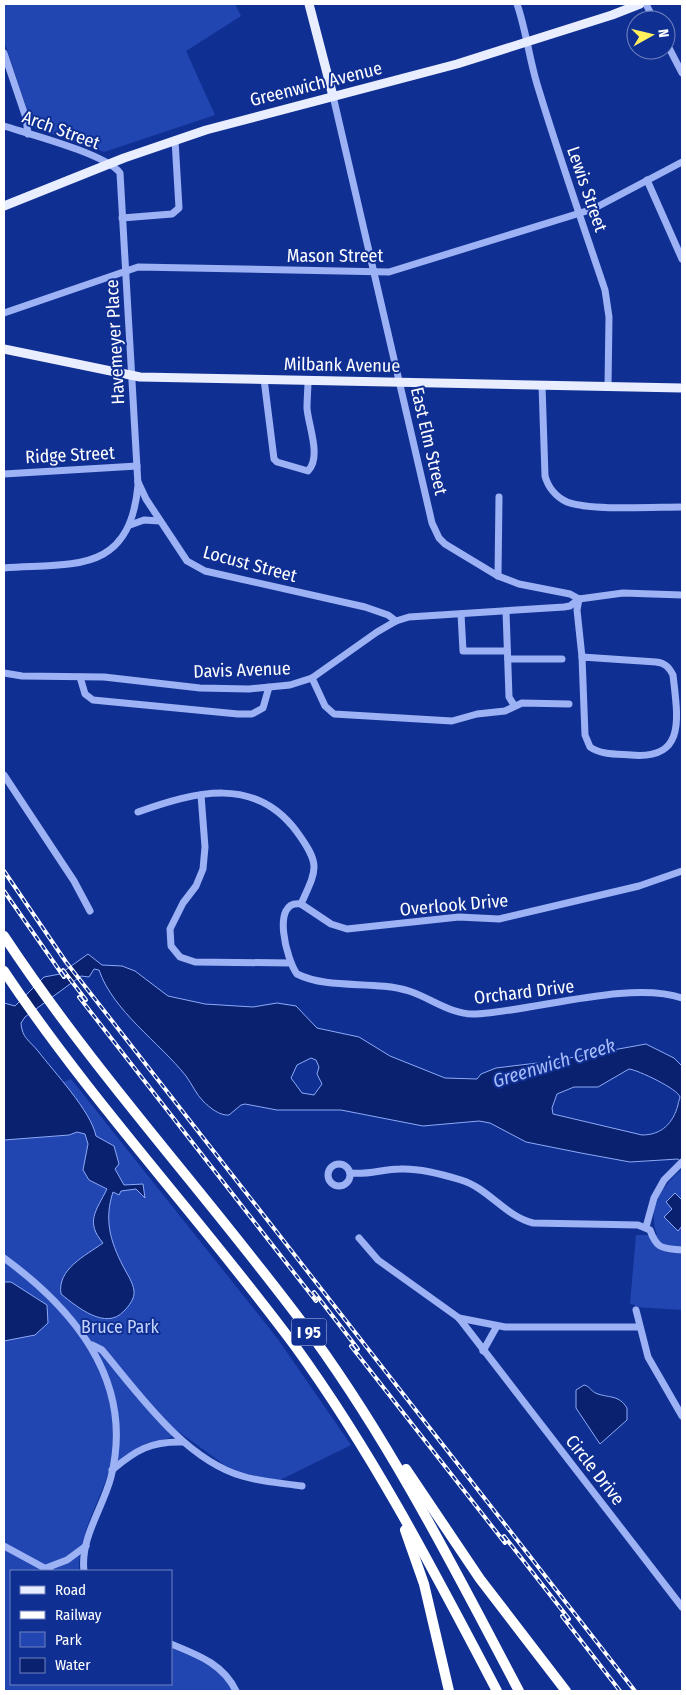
<svg xmlns="http://www.w3.org/2000/svg" width="686" height="1695" font-family="'Fira Sans Condensed',sans-serif">
<rect width="100%" height="100%" fill="#102f93"/>
<!-- green -->
<g fill="#2146b2">
<path d="M4 4H235L241 16 186 51 215 115 104 152 35 128 32 124 4 41Z"/>
<path d="M71 1079 277 1338 351 1445 278 1481 243 1473 226 1466 179 1432 169 1438 144 1444 125 1458 111 1465C101 1499 77 1537 79 1571H11V1684H171V1648C197 1659 218 1666 233 1691H4V1108Z"/>
<path d="M682 1169V1310L635 1307V1305L630 1304 636 1235H657C647 1207 662 1187 682 1169Z"/>
</g>
<!-- water -->
<g fill="#09216e" stroke="#8daaf7" fill-rule="evenodd">
<path d="M88 954 102 965 122 966 135 971 168 996 205 1004 253 1007 277 1003 296 1006 317 1028 359 1037 390 1056 445 1078 477 1079 481 1074 496 1068 537 1063 552 1066 569 1058 646 1044 674 1058 682 1066V1164L678 1159 630 1162 581 1153 526 1142 490 1123 479 1121 423 1126 341 1110H277L245 1104 241 1105 229 1115C220 1116 210 1108 203 1101 196 1094 192 1084 186 1076 159 1042 113 1011 99 970L94 969 89 977 81 976 25 1017 21 1023C22 1038 29 1040 38 1051 54 1072 91 1111 96 1136L114 1146 119 1164 115 1169 124 1185 143 1184 145 1198 136 1189 121 1191 119 1195 113 1192C104 1219 110 1241 123 1266 127 1274 133 1282 134 1291 135 1298 129 1306 124 1311 106 1331 77 1307 61 1294 57 1269 85 1256 103 1243 85 1222 96 1211 107 1189L89 1180 83 1170 88 1144 85 1134 77 1132 69 1135 4 1140V1003L15 1006 44 977 60 974ZM311 1058 316 1060 319 1067 317 1074 322 1084 314 1095 302 1093 291 1078 297 1065ZM629 1069C638 1070 678 1089 680 1097 680 1099 678 1102 678 1105 673 1123 662 1135 642 1135L553 1114 552 1108 557 1094 574 1087H598Z"/>
<path d="M675 1193 682 1200V1226L678 1231 664 1217 672 1209 666 1202Z"/>
<path d="M4 1282H11L47 1305 48 1323 35 1335 4 1341Z"/>
<path d="M584 1385C590 1386 591 1392 598 1394 610 1398 619 1395 627 1408V1420L600 1444 576 1408V1390Z"/>
</g>
<g fill="none" stroke-linecap="round" stroke-linejoin="round">
<!-- minor -->
<g stroke="#9cb2f4" stroke-width="7">
<path d="M517 4C526 30 529 57 537 84 558 153 582 222 605 290L609 317 608 387"/>
<path d="M646 4 654 20"/>
<path d="M666 42 682 73"/>
<path d="M4 53 26 118 28 134"/>
<path d="M333 96 432 523 439 538 445 544 498 576 519 584 570 594 579 599 623 593 682 595"/>
<path d="M4 126C29 134 106 154 120 173L138 485C130 575 73 563 4 568"/>
<path d="M647 180 682 259"/>
<path d="M122 218 172 214 179 208 175 140"/>
<path d="M4 313 138 267 389 272 593 209 682 162"/>
<path d="M264 379 274 459 277 462 308 471C322 457 308 425 307 408 307 399 308 389 308 380"/>
<path d="M542 385 545 476C548 487 556 497 567 502 590 511 655 507 682 507"/>
<path d="M4 474 137 466"/>
<path d="M138 482 146 499 187 561 205 571 365 607 388 615 396 621"/>
<path d="M130 525 144 520 160 521"/>
<path d="M498 576 499 497"/>
<path d="M579 599 577 610 582 657"/>
<path d="M506 611 509 697 514 705"/>
<path d="M461 614 463 651H507"/>
<path d="M582 657 656 662C665 663 669 667 673 675 678 719 686 760 631 755 617 754 601 755 590 747L585 735Z"/>
<path d="M508 659H562"/>
<path d="M4 673 22 676 104 677 200 688 249 689 290 685 312 678 377 632 396 621 409 617 564 607 570 606 579 599"/>
<path d="M80 677 85 694 93 700 238 714H252L263 708 269 687"/>
<path d="M312 678 325 706 334 714 452 721 477 714 505 711 522 703 569 704"/>
<path d="M4 775 74 881 90 911"/>
<path d="M201 795 205 847 203 869 196 886 183 903 170 929 171 946 180 957 195 962 291 963"/>
<path d="M138 812C195 792 255 775 297 832 321 865 317 869 301 904"/>
<path d="M682 871 639 886 499 919 459 917 347 929 331 924 301 904C270 899 287 961 297 974 329 990 374 980 409 991 431 998 451 1015 476 1014 534 1011 630 980 682 998"/>
<circle cx="339" cy="1175" r="11"/>
<path d="M351 1173C367 1175 384 1169 400 1169 420 1168 442 1174 461 1180 488 1188 505 1216 533 1223L638 1225 650 1230C657 1250 663 1248 682 1250"/>
<path d="M646 1227 654 1198 664 1180 682 1162"/>
<path d="M359 1238 378 1260 459 1318 682 1607"/>
<path d="M4 1258C75 1310 135 1382 111 1477 103 1508 80 1538 84 1571"/>
<path d="M636 1310 648 1357 682 1416"/>
<path d="M459 1318 505 1327H639"/>
<path d="M92 1345 102 1350C139 1394 184 1459 242 1476 261 1482 281 1483 302 1486"/>
<path d="M483 1351 497 1326"/>
<path d="M112 1470C136 1450 151 1441 183 1442"/>
<path d="M4 1546 50 1571"/>
<path d="M46 1568 67 1560 86 1546"/>
<path d="M171 1644C198 1655 223 1664 236 1691"/>
</g>
<!-- major -->
<g stroke="#e8edff" stroke-width="9">
<path d="M309 4 333 96"/>
<path d="M4 206 124 158 206 130 457 64 612 15 640 4"/>
<path d="M4 349 140 377 682 388"/>
</g>
<!-- highway -->
<g stroke="#fff" stroke-width="10">
<path d="M4 936C97 1077 213 1201 313 1337 394 1449 455 1570 519 1691"/>
<path d="M4 971C92 1103 201 1219 295 1346 374 1455 435 1573 497 1691"/>
<path d="M406 1469 480 1579 566 1691"/>
<path d="M405 1530 424 1584 449 1691"/>
</g>
<defs>
<g id="rail">
<path d="M4 871 66 962 635 1691"/>
<path d="M4 891 64 977"/>
<path d="M63 970 86 1000"/>
<path d="M79 997 316 1301"/>
<path d="M314 1292 358 1349"/>
<path d="M351 1346 505 1543"/>
<path d="M504 1536 569 1619"/>
<path d="M562 1616 620 1691"/>
</g>
</defs>
<!-- rail casing -->
<use href="#rail" stroke="#fff" stroke-width="4"/>
<!-- rail -->
<use href="#rail" stroke="#102f93" stroke-width="2" stroke-dasharray="5.5" stroke-linecap="butt"/>
</g>
<g text-anchor="middle" dominant-baseline="central" stroke-width="4" stroke-linejoin="round" paint-order="stroke">
<!-- shield labels -->
<rect fill="#102f93" stroke="#b7c1df" stroke-width="1" x="291.5" y="1318.5" width="35" height="27" rx="4"/>
<g font-size="16" font-weight="bold" fill="#fff">
<text x="309" y="1332">I 95</text>
</g>
<!-- street labels -->
<g font-size="18" fill="#fff" stroke="#102f93">
<text transform="translate(316 84) rotate(-14)">Greenwich Avenue</text>
<text transform="translate(61 130) rotate(20)">Arch Street</text>
<text transform="translate(587 189) rotate(71)">Lewis Street</text>
<text x="335" y="256">Mason Street</text>
<text transform="translate(115 342) rotate(-93)">Havemeyer Place</text>
<text transform="translate(342 365) rotate(1)">Milbank Avenue</text>
<text transform="translate(429 441) rotate(77)">East Elm Street</text>
<text transform="translate(70 455) rotate(-3)">Ridge Street</text>
<text transform="translate(250 564) rotate(15)">Locust Street</text>
<text transform="translate(242 670) rotate(-2)">Davis Avenue</text>
<text transform="translate(454 905) rotate(-5)">Overlook Drive</text>
<text transform="translate(524 992) rotate(-7)">Orchard Drive</text>
<text transform="translate(595 1470) rotate(52)">Circle Drive</text>
</g>
<!-- park labels -->
<g font-size="18" fill="#c4d3fe" stroke="#102f93">
<text x="120" y="1327">Bruce Park</text>
</g>
<!-- water labels -->
<g font-size="19" font-style="italic" fill="#a8bdfb" stroke="#102f93">
<text transform="translate(554 1063) rotate(-17)">Greenwich Creek</text>
</g>
</g>
<!-- border -->
<rect width="686" height="1695" fill="none" stroke="#ffffff" stroke-width="10"/>
<!-- legend -->
<rect x="10" y="1570" width="162" height="115" fill="#102f93" stroke="#7082be"/>
<rect x="20" y="1586" width="25" height="8" fill="#e8edff" stroke="#7082be"/>
<text x="55" y="1595" font-size="15" fill="#ffffff">Road</text>
<rect x="20" y="1611" width="25" height="8" fill="#ffffff" stroke="#7082be"/>
<text x="55" y="1620" font-size="15" fill="#ffffff">Railway</text>
<rect x="20" y="1632" width="25" height="15" fill="#2146b2" stroke="#7082be"/>
<text x="55" y="1645" font-size="15" fill="#ffffff">Park</text>
<rect x="20" y="1658" width="25" height="15" fill="#09216e" stroke="#7082be"/>
<text x="55" y="1670" font-size="15" fill="#ffffff">Water</text>
<!-- north arrow -->
<g transform="translate(651 35) rotate(82)"><circle r="24" fill="#102f93" stroke="#7082be"/>
<path d="M0-4L9 19L0 12L-9 19Z" fill="#fff05e"/>
<text y="-8" font-size="14" font-weight="bold" text-anchor="middle" fill="#ffffff">N</text>
</g>
</svg>
